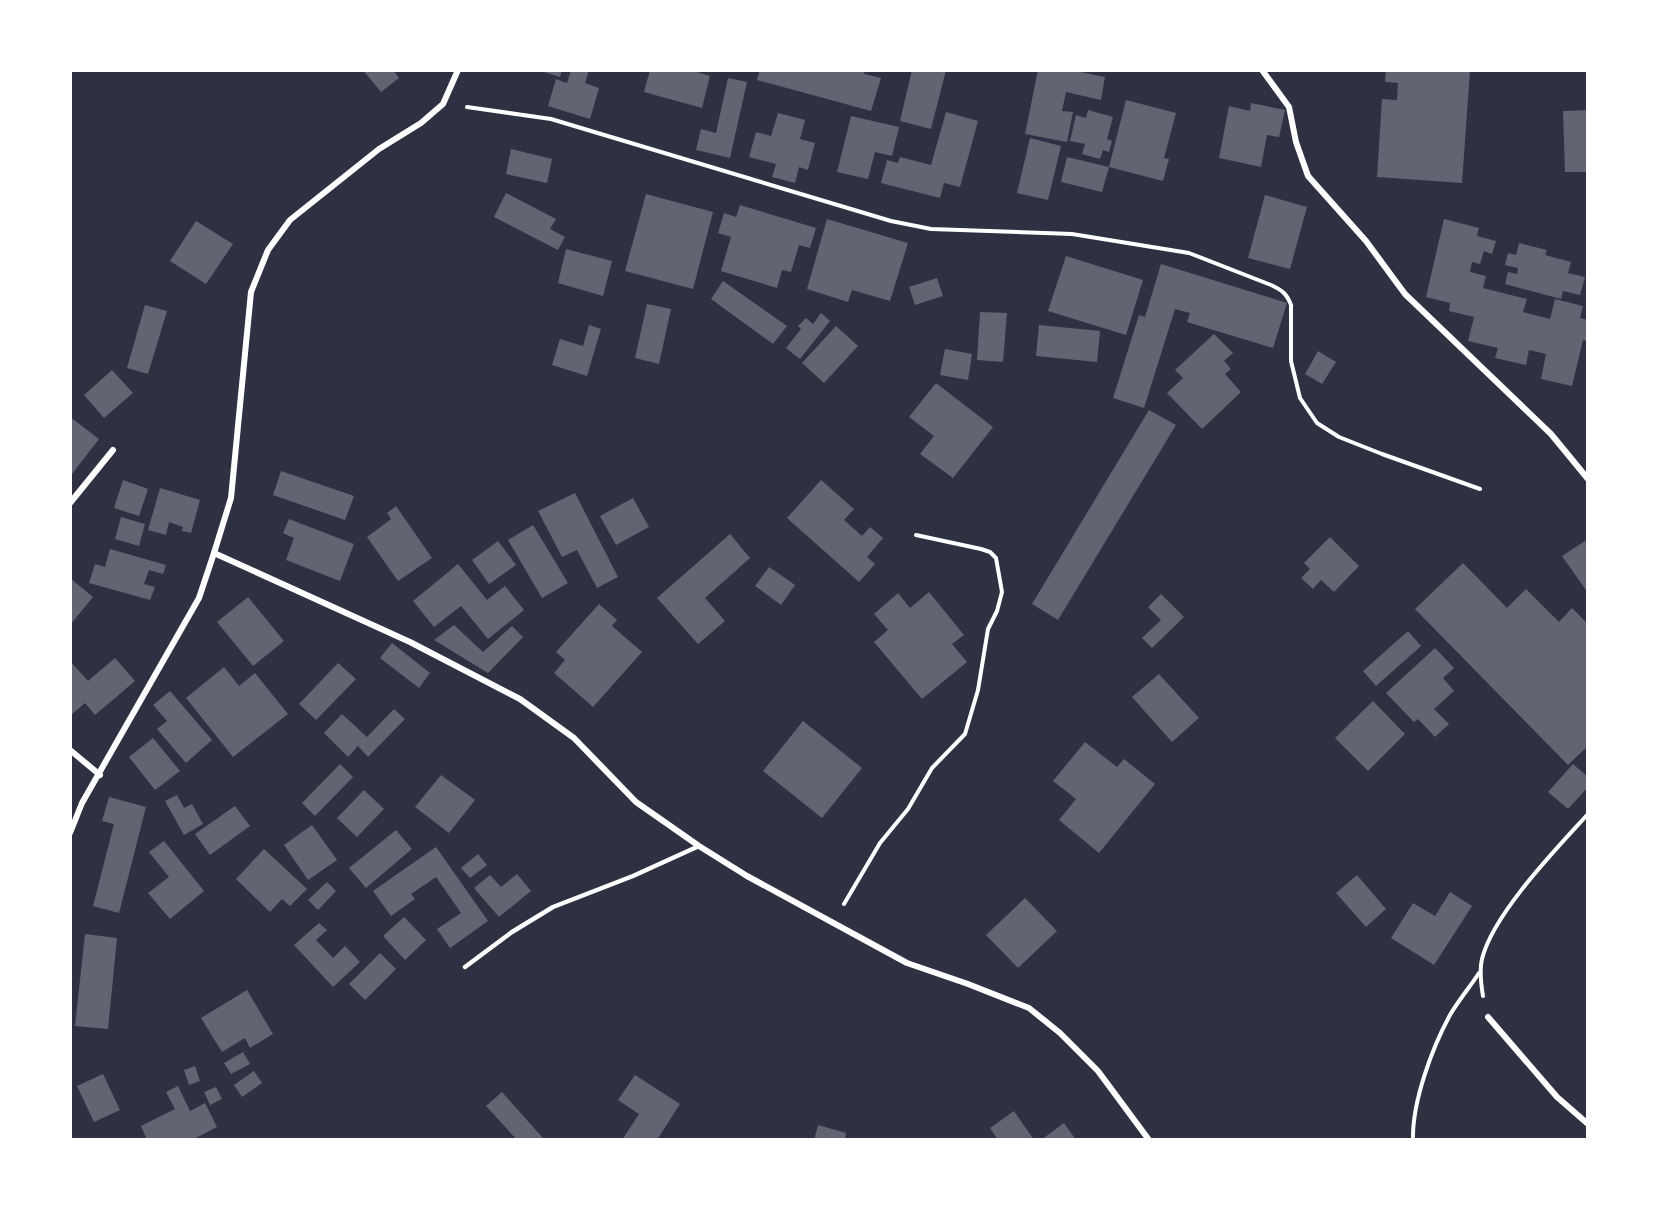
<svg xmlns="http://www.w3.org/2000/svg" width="1658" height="1210" font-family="Inter,sans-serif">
<rect width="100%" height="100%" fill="#2d3142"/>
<!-- building -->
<g fill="#626471">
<path d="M363 70H393L399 78 381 92Z"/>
<path d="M538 70H562L560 77Z"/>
<path d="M571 70H589L585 83 599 88 590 119 548 106 556 79 567 83Z"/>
<path d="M650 70H690L710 76 702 108 644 92Z"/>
<path d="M760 70H865L864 74 881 78 871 111 757 80Z"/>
<path d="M912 70H946L931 129 900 121Z"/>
<path d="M1038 70H1071L1105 77 1101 100 1066 92 1062 111 1073 112 1067 142 1025 134Z"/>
<path d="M1386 70H1470L1462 183 1377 177 1382 99 1397 100 1398 83 1385 82Z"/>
<path d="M728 78 747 82 730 158 696 150 701 129 716 133Z"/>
<path d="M1126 100 1176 113 1164 158 1169 159 1163 181 1109 167Z"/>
<path d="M1251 103 1285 110 1279 137 1267 135 1261 167 1219 158 1229 106 1250 111Z"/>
<path d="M1088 110 1113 117 1107 139 1112 141 1109 152 1103 150 1100 159 1082 154 1085 144 1070 141 1076 115 1086 118Z"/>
<path d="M1588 110V172H1565L1563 111Z"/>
<path d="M946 112 978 121 960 187 944 183 940 198 881 183 887 160 898 163 900 157 931 165Z"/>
<path d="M778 113 805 120 800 139 815 143 808 170 799 167 795 183 772 177 776 164 749 157 756 132 771 136Z"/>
<path d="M851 116 899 127 892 156 875 152 868 179 837 172Z"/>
<path d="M1030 138 1061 146 1048 200 1017 193Z"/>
<path d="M511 149 552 159 547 183 506 174Z"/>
<path d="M1067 157 1109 167 1102 192 1061 182Z"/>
<path d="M506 193 556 219 550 229 565 237 558 250 494 217Z"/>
<path d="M646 194 713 212 693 289 625 271Z"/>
<path d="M1265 195 1307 207 1290 269 1248 258Z"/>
<path d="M740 205 816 228 810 248 799 245 791 272 782 270 777 288 721 271 731 237 718 233 724 213 736 217Z"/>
<path d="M827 219 908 243 890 301 852 290 848 302 807 289Z"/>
<path d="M1444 219 1479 228 1477 236 1496 241 1492 254 1484 251 1480 264 1472 262 1470 272 1486 276 1483 288 1527 299 1523 312 1550 319 1555 299 1583 306 1580 318 1588 320V341L1583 340 1572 386 1541 379 1546 354 1529 350 1526 365 1495 358 1498 348 1468 341 1474 317 1449 311 1450 303 1426 297Z"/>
<path d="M196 221 233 244 206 284 170 261Z"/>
<path d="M1519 243 1547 250 1545 255 1571 262 1568 273 1585 277 1580 295 1563 291 1561 299 1505 284 1508 272 1517 274 1518 268 1505 265 1508 253 1516 255Z"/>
<path d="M566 249 612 261 603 296 558 283Z"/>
<path d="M1066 256 1143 280 1126 335 1048 311Z"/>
<path d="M1161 264 1287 303 1273 348 1187 322 1190 313 1175 309 1144 408 1113 398 1139 315 1145 317Z"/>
<path d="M937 278 943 296 915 305 909 287Z"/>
<path d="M723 281 787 326 773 344 711 299Z"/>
<path d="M647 304 671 309 659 364 635 358Z"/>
<path d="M145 305 167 311 148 374 127 368Z"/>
<path d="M980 312 1007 313 1003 362 977 360Z"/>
<path d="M821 313 830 321 800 359 786 348 801 329 798 326 806 318 813 324Z"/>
<path d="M589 325 601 329 587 376 552 365 560 339 583 346Z"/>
<path d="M1039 325 1100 331 1097 362 1036 356Z"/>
<path d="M836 326 858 346 824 383 802 363Z"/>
<path d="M1214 334 1233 353 1224 361 1231 369 1225 374 1241 392 1202 429 1167 393 1183 378 1175 370Z"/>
<path d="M945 349 972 354 968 380 940 375Z"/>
<path d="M1318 351 1336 362 1322 384 1305 374Z"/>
<path d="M112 370 133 393 104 418 84 395Z"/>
<path d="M936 383 993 427 953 478 920 454 934 436 909 417Z"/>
<path d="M1149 410 1176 425 1058 620 1032 604Z"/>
<path d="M70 417 99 439 72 474 70 472Z"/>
<path d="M281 471 354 496 345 520 273 495Z"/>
<path d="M123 480 148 489 139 516 114 508Z"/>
<path d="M821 480 854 509 844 520 862 536 870 527 883 538 867 557 875 564 859 582 787 518Z"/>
<path d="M160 488 200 500 191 533 182 531 183 527 169 522 166 535 148 530Z"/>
<path d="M575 493 618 577 597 588 577 550 562 557 538 511Z"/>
<path d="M633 498 649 527 616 545 600 516Z"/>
<path d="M396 506 432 558 398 581 367 537 391 519 387 513Z"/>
<path d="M121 517 145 524 139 546 115 539Z"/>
<path d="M289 519 354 544 340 581 286 560 294 538 283 533Z"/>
<path d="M533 525 568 583 542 598 508 540Z"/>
<path d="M730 534 750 558 705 598 725 621 698 644 657 598Z"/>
<path d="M1330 537 1359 566 1334 592 1321 580 1313 589 1301 578 1310 569 1304 563Z"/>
<path d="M1588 539V593L1562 556Z"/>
<path d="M498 541 516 565 489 584 472 560Z"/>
<path d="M110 549 166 565 163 574 149 570 144 584 155 587 150 600 89 583 95 564 105 567Z"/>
<path d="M1463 563 1507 608 1526 589 1559 622 1572 608 1588 624V746L1568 765 1415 609Z"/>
<path d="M458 564 487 600 505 586 524 610 488 639 461 606 434 627 413 601Z"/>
<path d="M769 567 795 585 781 605 755 586Z"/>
<path d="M70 578 93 597 70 625Z"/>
<path d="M929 592 964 635 952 644 967 662 922 699 874 642 888 630 874 614 898 593 910 608Z"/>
<path d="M1161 594 1184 617 1152 648 1142 638 1161 620 1148 607Z"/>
<path d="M248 597 284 641 253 666 217 622Z"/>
<path d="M599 604 617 620 612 626 642 652 593 707 554 673 565 660 556 652Z"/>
<path d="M454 625 483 652 512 626 523 637 488 673 434 640Z"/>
<path d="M1408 631 1421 646 1376 686 1363 671Z"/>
<path d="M392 643 430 673 419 688 380 658Z"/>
<path d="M1435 648 1454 668 1443 678 1454 691 1434 709 1449 724 1435 737 1418 719 1414 722 1386 693Z"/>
<path d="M115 658 135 681 95 715 85 703 70 716V661L88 681Z"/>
<path d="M338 663 356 679 316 720 299 704Z"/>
<path d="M224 667 239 686 255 673 288 714 233 757 186 698Z"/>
<path d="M1159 674 1199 718 1172 742 1132 697Z"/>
<path d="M170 691 212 740 186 763 157 729 167 721 153 705Z"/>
<path d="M1373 701 1405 734 1368 771 1335 738Z"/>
<path d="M394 709 405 719 368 757 358 746 348 757 324 733 342 714 367 737Z"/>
<path d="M803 721 862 768 822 818 763 771Z"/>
<path d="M153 738 180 771 155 790 129 757Z"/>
<path d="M1085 742 1117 767 1124 759 1155 784 1099 853 1059 820 1076 799 1053 781Z"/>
<path d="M340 764 353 777 315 816 302 803Z"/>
<path d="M1573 764 1588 777V787L1568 809 1548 792Z"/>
<path d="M441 775 475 800 449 833 415 807Z"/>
<path d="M364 790 384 809 357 837 337 818Z"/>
<path d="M177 795 184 808 192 804 203 824 184 835 165 801Z"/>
<path d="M109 797 146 807 119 913 93 906 114 824 102 821Z"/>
<path d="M235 806 250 826 210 855 195 834Z"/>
<path d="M312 825 337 860 308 880 284 845Z"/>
<path d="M396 830 412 849 366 888 349 868Z"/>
<path d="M164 841 204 891 170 919 148 893 169 877 149 852Z"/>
<path d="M436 847 488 921 450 948 437 929 461 913 436 877 411 894 415 899 391 916 373 891Z"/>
<path d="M264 849 307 889 290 906 282 899 270 912 236 879Z"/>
<path d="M478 854 487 865 470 878 461 868Z"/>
<path d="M517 874 531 891 499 917 474 888 490 875 501 887Z"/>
<path d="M1357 875 1386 909 1366 927 1336 893Z"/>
<path d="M327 882 336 891 318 910 308 900Z"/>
<path d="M1450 892 1472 906 1434 965 1391 938 1413 903 1435 916Z"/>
<path d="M1025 898 1057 931 1018 968 986 935Z"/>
<path d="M404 917 426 940 405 960 383 936Z"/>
<path d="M319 923 327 930 316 940 333 958 345 946 360 962 333 987 294 945Z"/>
<path d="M85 934 117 938 108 1029 75 1026Z"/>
<path d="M380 953 396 969 365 1000 349 984Z"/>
<path d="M247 990 273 1034 250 1048 245 1038 222 1052 201 1018Z"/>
<path d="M243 1052 250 1064 231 1074 224 1063Z"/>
<path d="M195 1066 200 1081 189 1085 184 1070Z"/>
<path d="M254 1071 262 1083 242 1097 234 1085Z"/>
<path d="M103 1074 120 1110 94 1122 77 1086Z"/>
<path d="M635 1075 680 1104 657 1140H622L639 1114 618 1100Z"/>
<path d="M178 1086 190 1111 205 1103 217 1127 192 1140H147L141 1126 175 1109 166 1092Z"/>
<path d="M216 1087 222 1099 210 1105 204 1092Z"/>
<path d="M502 1092 543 1138 541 1140H517L486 1106Z"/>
<path d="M1014 1111 1034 1140H998L990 1128Z"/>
<path d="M1064 1123 1076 1140H1041Z"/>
<path d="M818 1125 846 1133 845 1140H814Z"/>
</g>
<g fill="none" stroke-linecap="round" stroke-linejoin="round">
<!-- path -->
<g stroke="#fff" stroke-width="4">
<path d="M467 107 551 119 891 221 931 229 1072 234 1189 253 1271 285C1282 290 1287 294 1291 305V361L1300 398 1317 423 1339 437 1382 454 1480 489"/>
<path d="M844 904 880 843 908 809 932 768 965 734 978 690 988 629 997 611 1002 592 996 558 990 552 981 549 916 535"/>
<path d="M1483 996C1481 984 1479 971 1482 959 1493 914 1556 849 1588 814"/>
<path d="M1413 1140C1412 1102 1432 1048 1450 1015 1458 1001 1470 987 1479 973"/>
</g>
<!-- service -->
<path stroke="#fff" stroke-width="4.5" d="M465 967 512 932 553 907 633 876 699 846"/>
<!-- minor -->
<g stroke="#fff" stroke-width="6">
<path d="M1262 70 1289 107 1296 142 1308 176 1366 241 1405 294 1551 434 1588 479"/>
<path d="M70 503 113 450"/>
<path d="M214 553 410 642 520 699 574 738 636 802 699 846 747 876 907 963 968 984 1029 1008 1060 1033 1098 1071 1149 1140"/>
<path d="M70 750 100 775"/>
<path d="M70 833 82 803 199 598 214 553 231 498 251 292 268 250 290 220 379 149 421 123 443 104 458 70"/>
<path d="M1488 1017 1557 1097 1588 1124"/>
</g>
</g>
<!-- border -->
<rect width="1658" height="1210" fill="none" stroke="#ffffff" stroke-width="144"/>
</svg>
